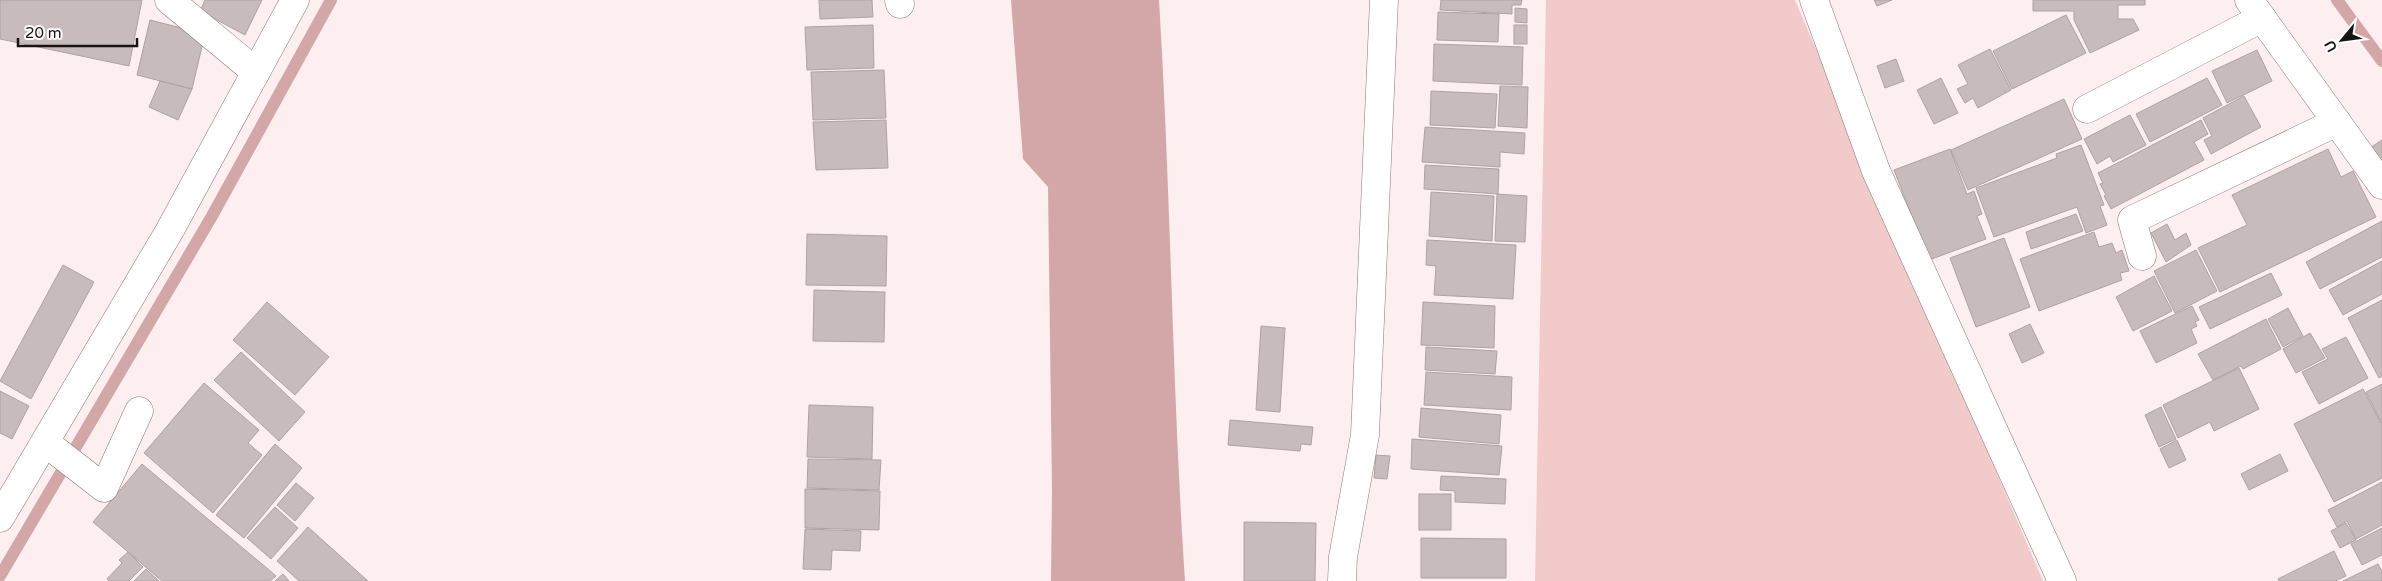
<svg xmlns="http://www.w3.org/2000/svg" width="2382" height="581" font-family="'Varela Round',sans-serif">
<rect width="100%" height="100%" fill="#fdefef"/>
<!-- green -->
<path fill="#f3caca" d="M1546 0H1795L2043 581H1535Z"/>
<!-- water -->
<path fill="#d3a7a7" d="M1011 0H1159C1171 194 1172 387 1185 581H1051L1052 490 1048 187 1023 159Z"/>
<g fill="none" stroke-linecap="round" stroke-linejoin="round">
<!-- stream -->
<g stroke="#d3a7a7" stroke-width="12">
<path d="M2337 0 2382 61"/>
<path d="M0 576 212 216 331 0"/>
</g>
</g>
<!-- building -->
<g fill="#c8bbbb" stroke="#aea2a2">
<path d="M0 0H142L129 66 0 39Z"/>
<path d="M205 0H262L245 35 200 11Z"/>
<path d="M819 0H872L873 17 820 19Z"/>
<path d="M1441 0H1522L1521 5H1512V14L1440 10Z"/>
<path d="M1874 0H1892L1877 6Z"/>
<path d="M2033 0H2145V5H2118V19H2133L2139 30 2090 53 2074 20V11H2033Z"/>
<path d="M1515 8 1527 9V23L1515 22Z"/>
<path d="M1438 12 1499 14 1498 42 1437 40Z"/>
<path d="M2066 15 2086 53 2012 89 1993 51Z"/>
<path d="M150 20 205 34 192 89 137 75Z"/>
<path d="M873 25 874 68 807 70 805 27Z"/>
<rect x="1514" y="25" width="13" height="19"/>
<path d="M1434 44 1523 47 1522 85 1433 81Z"/>
<path d="M1990 49 2011 90 1978 108 1973 98 1965 103 1957 89 1968 84 1958 65Z"/>
<path d="M2257 50 2272 81 2227 103 2212 71Z"/>
<path d="M1896 59 1904 81 1885 88 1877 66Z"/>
<path d="M884 70 886 118 813 120 811 72Z"/>
<path d="M1941 78 1958 113 1934 124 1917 90Z"/>
<path d="M2207 78 2222 105 2150 142 2136 114Z"/>
<path d="M160 81 192 89 178 120 149 107Z"/>
<path d="M1500 86 1528 87 1527 128 1498 126Z"/>
<path d="M1431 91 1497 94 1495 128 1430 125Z"/>
<path d="M2244 96 2261 127 2211 154 2204 140 2212 136 2203 118Z"/>
<path d="M2064 99 2082 139 1968 190 1951 150Z"/>
<path d="M2130 115 2146 145 2113 162 2110 156 2097 164 2084 139Z"/>
<path d="M886 120 888 168 816 170 813 122Z"/>
<path d="M2201 120 2208 134 2194 142 2204 160 2111 209 2104 196 2106 195 2100 184 2103 183 2098 173Z"/>
<path d="M1425 127 1525 133 1524 154 1500 152V167L1422 162Z"/>
<path d="M2382 140V166L2370 148Z"/>
<path d="M2081 145 2104 205 2100 206 2107 225 2086 233 2077 207 1994 237 1976 188 2057 158 2056 154Z"/>
<path d="M1950 149 1967 194 1974 191 1982 214 1977 216 1986 239 1929 260 1894 170Z"/>
<path d="M2328 149 2341 177 2353 171 2376 217 2220 292 2198 248 2247 225 2232 195Z"/>
<path d="M1425 165 1499 169 1498 194 1424 189Z"/>
<path d="M1431 192 1494 196 1492 241 1429 236Z"/>
<path d="M1497 194 1527 196 1525 242 1495 241Z"/>
<path d="M2076 214 2083 231 2031 249 2026 232Z"/>
<path d="M2382 221V257L2320 289 2306 262Z"/>
<path d="M2167 224 2175 240 2186 233 2191 245 2166 262 2151 233Z"/>
<path d="M2094 232 2099 247 2112 243 2116 253 2122 250 2129 271 2120 273 2122 280 2039 311 2020 259Z"/>
<path d="M807 234 887 236 886 286 806 285Z"/>
<path d="M2004 238 2030 307 1976 327 1950 258Z"/>
<path d="M1427 240 1516 245 1513 299 1434 295 1436 266 1426 265Z"/>
<path d="M2196 250 2217 291 2175 313 2154 271Z"/>
<path d="M2382 261V294L2343 315 2329 290Z"/>
<path d="M63 265 94 282 31 399 0 381Z"/>
<path d="M2271 273 2282 295 2210 329 2199 307Z"/>
<path d="M2154 276 2172 311 2133 331 2116 297Z"/>
<path d="M814 290 885 292 884 342 813 341Z"/>
<path d="M2382 300V376L2379 378 2348 318Z"/>
<path d="M267 302 329 357 295 395 233 340Z"/>
<path d="M1423 302 1495 306 1494 348 1421 345Z"/>
<path d="M2192 306 2199 320 2195 322 2197 326 2191 329 2197 343 2156 363 2140 331Z"/>
<path d="M2288 308 2303 336 2283 347 2268 319Z"/>
<path d="M2266 319 2281 349 2243 369 2241 366 2213 380 2198 354Z"/>
<path d="M2030 324 2044 353 2022 363 2009 334Z"/>
<path d="M1261 326 1285 328 1280 412 1256 410Z"/>
<path d="M2310 333 2325 358 2296 373 2283 349Z"/>
<path d="M2346 337 2368 378 2319 404 2302 372 2328 359 2322 349Z"/>
<path d="M1426 347 1497 351 1495 374 1425 370Z"/>
<path d="M241 352 305 412 279 441 214 380Z"/>
<path d="M2239 368 2259 409 2214 431 2210 422 2178 438 2163 405Z"/>
<path d="M1426 372 1512 377 1511 410 1424 405Z"/>
<path d="M204 383 259 430 248 443 262 455 213 513 144 453Z"/>
<path d="M2382 384V423L2366 392Z"/>
<path d="M2363 389 2382 425V478L2334 502 2294 424Z"/>
<path d="M0 391 29 406 12 439 0 433Z"/>
<path d="M809 405 873 407 872 459 807 457Z"/>
<path d="M2161 407 2176 439 2159 447 2145 415Z"/>
<path d="M1421 408 1501 415 1499 444 1419 437Z"/>
<path d="M1230 420 1313 427 1311 445 1301 444 1300 451 1228 445Z"/>
<path d="M1412 439 1502 446 1499 475 1411 469Z"/>
<path d="M2177 440 2186 460 2169 468 2160 449Z"/>
<path d="M275 444 302 468 244 538 216 515Z"/>
<path d="M2280 454 2288 471 2249 490 2241 474Z"/>
<path d="M1376 455 1390 456 1387 479 1374 478Z"/>
<path d="M808 459 881 460 879 490 807 488Z"/>
<path d="M142 464 268 569 276 576 270 581H162L93 522Z"/>
<path d="M1441 476 1506 479 1505 504 1455 502V491L1440 490Z"/>
<path d="M2382 482V525L2356 539 2347 521 2337 527 2328 510Z"/>
<path d="M296 483 314 498 295 521 277 505Z"/>
<path d="M805 489 880 491 879 530 805 528Z"/>
<rect x="1419" y="494" width="32" height="36"/>
<path d="M275 507 298 528 271 559 247 538Z"/>
<path d="M1244 522 1316 523 1315 581H1244Z"/>
<path d="M2346 523 2356 540 2340 548 2331 531Z"/>
<path d="M308 527 368 581H299L277 561Z"/>
<path d="M2382 528V555L2362 565 2351 544Z"/>
<path d="M805 529 861 531 860 551 832 550 831 570 803 569Z"/>
<path d="M1421 538 1506 539V578H1421Z"/>
<path d="M2334 551 2346 576 2335 581H2279L2278 579Z"/>
<path d="M128 552 143 567 129 581H109L107 579 122 563 119 560Z"/>
<path d="M2378 564 2382 571V581H2343Z"/>
<path d="M146 569 159 581H134Z"/>
<path d="M283 574 289 581H275Z"/>
</g>
<g fill="none" stroke-linecap="round" stroke-linejoin="round">
<defs>
<g id="minor">
<path d="M169 0 256 72"/>
<path d="M899 0 900 4"/>
<path d="M1814 0 1876 171 2062 581"/>
<path d="M2249 0 2382 185"/>
<path d="M2087 109 2262 18"/>
<path d="M2142 256 2132 220 2337 122"/>
<path d="M46 443 104 488 139 411"/>
<path d="M0 518 170 230 295 0"/>
<path d="M1342 581 1343 557 1365 435 1384 0"/>
</g>
</defs>
<!-- minor casing -->
<use href="#minor" stroke="#857979" stroke-width="29"/>
<!-- minor -->
<use href="#minor" stroke="#fff" stroke-width="28"/>
</g>
<!-- north arrow -->
<g transform="translate(2342 40) rotate(241)" stroke="#ffffff" stroke-width="4" paint-order="stroke">
<path d="M0-4L9 19L0 12L-9 19Z" fill="#181414"/>
<text y="-8" font-size="14" font-weight="bold" text-anchor="middle" fill="#181414">U</text>
</g>
<!-- scale -->
<path d="M18 38v8h119v-8" fill="none" stroke="#181414" stroke-width="2.5"/>
<text x="25" y="38" font-size="15" fill="#181414" stroke="#ffffff" stroke-width="4" paint-order="stroke">20 m</text>
</svg>
